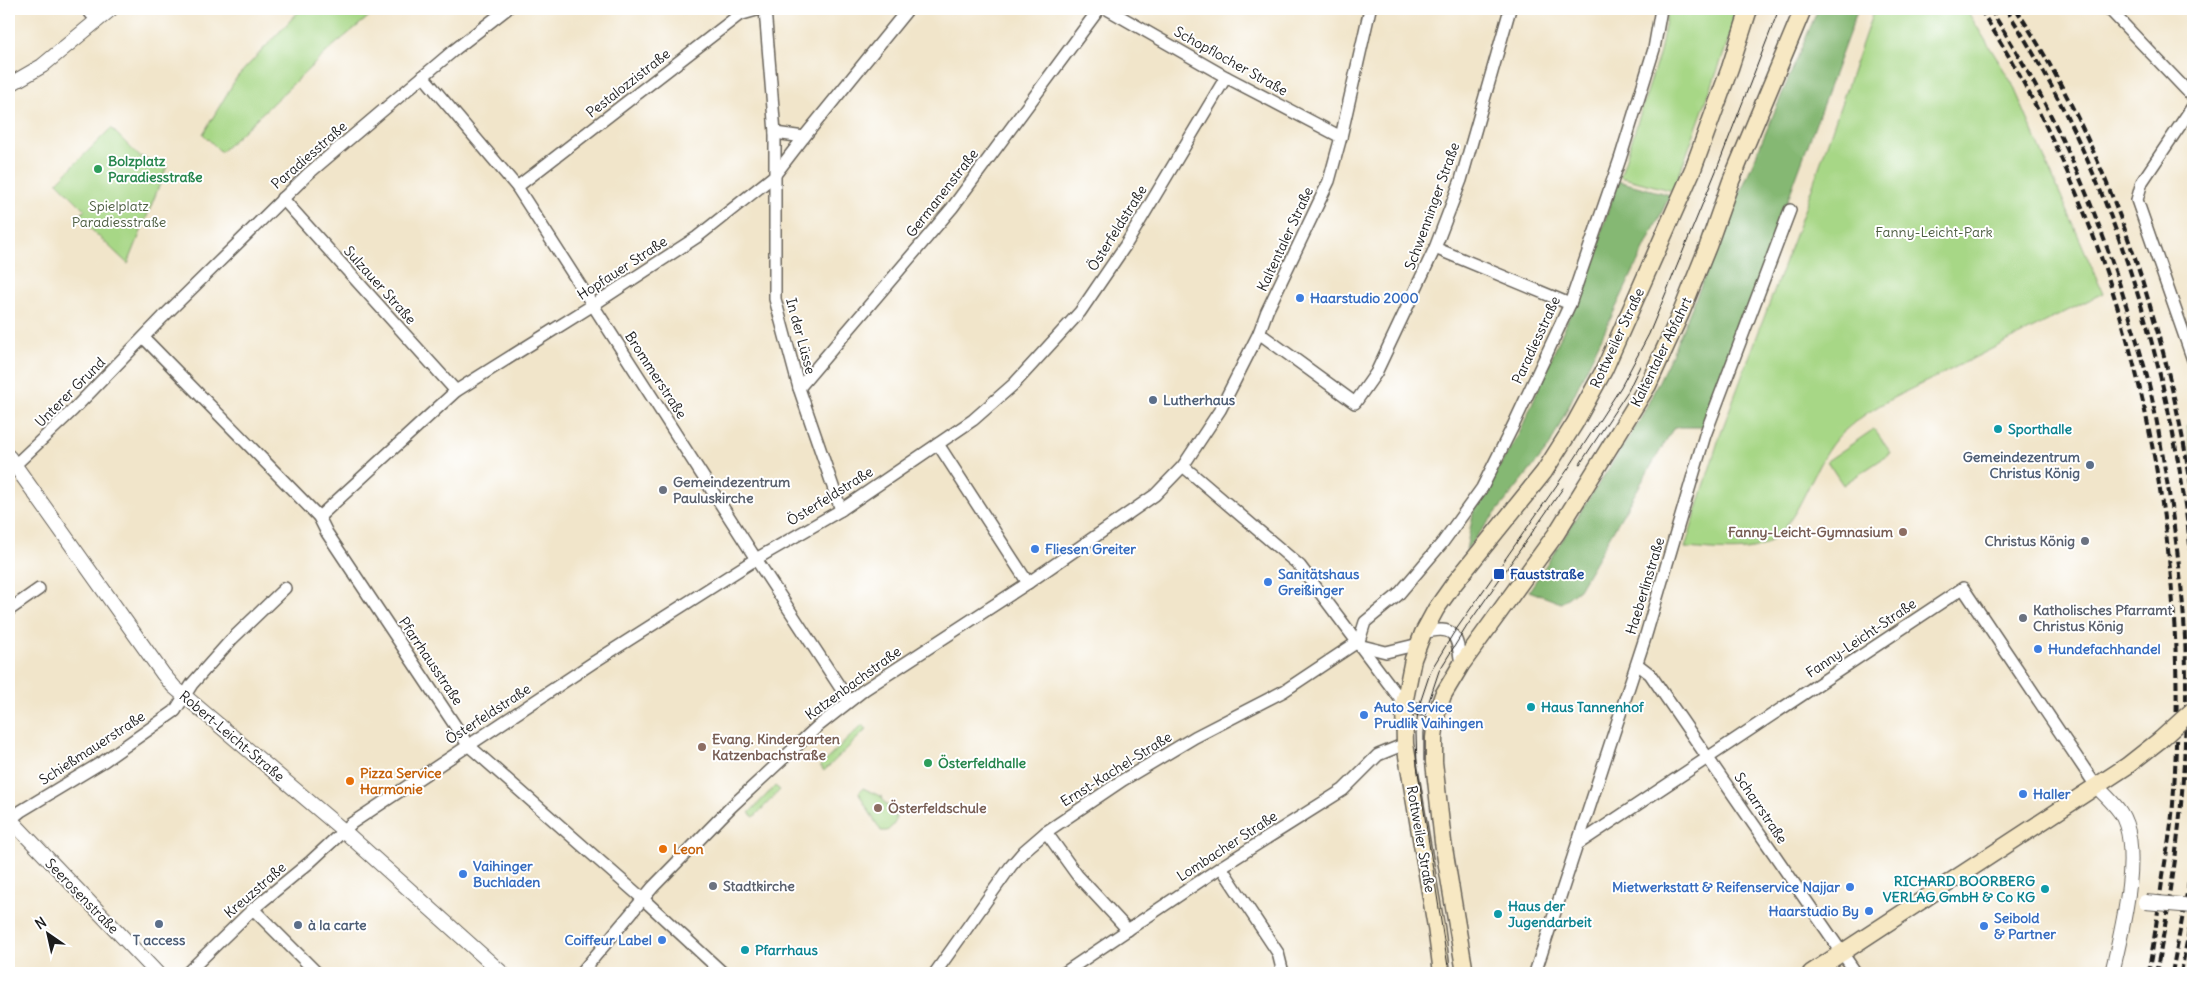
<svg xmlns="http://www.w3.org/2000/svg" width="2202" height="982" font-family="Delius,sans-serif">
<rect width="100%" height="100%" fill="#fff"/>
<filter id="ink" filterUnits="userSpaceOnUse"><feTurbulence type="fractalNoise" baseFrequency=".02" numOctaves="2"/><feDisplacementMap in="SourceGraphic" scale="10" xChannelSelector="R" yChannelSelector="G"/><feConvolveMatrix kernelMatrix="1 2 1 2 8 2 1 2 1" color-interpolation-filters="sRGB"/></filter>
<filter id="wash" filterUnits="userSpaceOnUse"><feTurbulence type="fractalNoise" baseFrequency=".0096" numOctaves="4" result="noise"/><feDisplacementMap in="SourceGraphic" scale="20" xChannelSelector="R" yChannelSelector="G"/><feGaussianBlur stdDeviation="1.12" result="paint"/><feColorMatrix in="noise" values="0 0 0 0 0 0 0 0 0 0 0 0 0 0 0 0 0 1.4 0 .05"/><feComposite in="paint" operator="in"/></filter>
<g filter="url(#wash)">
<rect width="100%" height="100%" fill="#f1e5ca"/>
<!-- green -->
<g fill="#a7d786" stroke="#627a51">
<path d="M301 9H378L332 47 221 152 203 134 237 77Z"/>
<path d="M1668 9H1738L1728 42 1673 191 1620 177 1660 52Z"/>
<path d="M1874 9H1966L2012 83 2103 293C2050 320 1997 346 1944 373 1910 390 1872 405 1843 432 1810 462 1804 523 1764 545 1746 555 1706 549 1685 548L1720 435 1801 219Z"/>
<path d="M111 128 139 156 167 166 128 264 78 217 85 210 57 182Z"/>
<path d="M2193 421V463L2186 426Z"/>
<path d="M1874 429 1891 453 1843 485 1827 461Z"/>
<path d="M862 725 867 729 824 771 820 766Z"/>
<path d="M775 786 780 790 754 817 749 813Z"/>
<path d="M863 788 882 797C886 811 908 814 887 831H881C877 824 860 798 859 792Z"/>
</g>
<!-- forest -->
<g fill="#85b873" stroke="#506a48">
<path d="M1818 9H1858L1704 427H1674L1579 589 1561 603 1529 591 1640 420 1672 354Z"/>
<path d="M1618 181 1670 195 1549 447 1466 550 1474 509 1520 432 1588 272Z"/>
</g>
</g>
<g filter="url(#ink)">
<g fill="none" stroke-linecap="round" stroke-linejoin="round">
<defs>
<g id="minor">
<path d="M87 9 97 21"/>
<path d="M765 9 775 133V299L799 388 841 510"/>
<path d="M1107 9 1226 77 1341 137"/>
<path d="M2109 9 2193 97"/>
<path d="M423 76 517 187 756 559 849 701"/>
<path d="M2193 106 2142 182 2137 200 2193 360"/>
<path d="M775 133 804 137"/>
<path d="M517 187 739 15 760 9"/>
<path d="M282 198 456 391"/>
<path d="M1435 248 1570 304"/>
<path d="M1259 333 1355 403 1376 373 1435 248 1461 180 1510 9"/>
<path d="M144 338 319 517 327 533 468 745 643 899 723 973"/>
<path d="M799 388 952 208 1099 9"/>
<path d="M938 444 1028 583"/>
<path d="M15 465 73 410 163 317 308 174 453 51 507 9"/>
<path d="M1183 466 1300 566 1404 704 1418 709 1437 712"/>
<path d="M319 517 456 391 593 305 697 237 774 176 804 137 908 9"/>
<path d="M9 610 39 589"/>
<path d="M1423 633C1456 624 1457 636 1461 665"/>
<path d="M1359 641 1365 622 1398 595 1443 542 1482 488 1513 426 1570 304 1620 159 1654 49 1661 9"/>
<path d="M1362 646 1386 652 1419 644"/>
<path d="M1637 664 1650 674 1856 973"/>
<path d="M10 820 21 811 104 761 175 711 192 684 231 640 285 588"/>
<path d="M1046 832 1077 875 1128 930"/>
<path d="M1578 844 1963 588 2096 786"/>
<path d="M1221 867 1278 953 1283 973"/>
<path d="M253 909 317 973"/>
<path d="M187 973 253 909 310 862 352 823 594 662 756 559 841 510 973 420 1014 384 1080 312 1125 246 1226 77"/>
<path d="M581 973 653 887 732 806 817 727 864 690 1028 583 1155 495 1183 466 1220 410 1259 333 1267 311 1329 181 1341 137 1370 9"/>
<path d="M935 973 1011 866 1024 851 1046 832 1123 780 1195 737 1284 691 1359 641"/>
<path d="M1064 973 1221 867 1343 790 1378 755 1405 744"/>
<path d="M1535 973 1645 638 1705 435 1790 210"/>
</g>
<g id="tertiary">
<path d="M9 85 42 66 111 9"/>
<path d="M9 457 163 674 174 687 344 831 502 973"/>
<path d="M2096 786C2104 794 2113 802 2120 812 2144 847 2121 934 2112 973"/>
<path d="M9 818 157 973"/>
</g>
<g id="secondary">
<path d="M1442 973 1436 927 1405 744 1404 704 1413 659 1423 633 1436 609 1453 585 1544 472 1575 423 1604 370 1693 169 1730 68 1749 9"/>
<path d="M1465 973 1443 842 1434 762V738L1437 712 1443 695 1461 665 1556 534 1648 385 1681 313 1708 246 1731 181 1803 9"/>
<path d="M1811 973 2127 766 2160 740"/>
</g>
</defs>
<!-- minor casing -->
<use href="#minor" stroke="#676259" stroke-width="14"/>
<!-- tertiary casing -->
<use href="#tertiary" stroke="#676259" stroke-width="16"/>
<!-- secondary casing -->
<use href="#secondary" stroke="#676259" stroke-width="19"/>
<!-- minor -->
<use href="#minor" stroke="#fff" stroke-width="11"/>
<!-- tertiary -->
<use href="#tertiary" stroke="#fff" stroke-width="14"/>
<!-- secondary -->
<use href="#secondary" stroke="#f7e8c3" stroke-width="16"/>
<!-- tram -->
<g stroke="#1c1c1c" stroke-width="1">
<path d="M1580 464 1628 391 1640 366"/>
<path d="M1424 761V733L1426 710 1439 671 1467 626 1563 488"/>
<path d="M1449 973 1417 766 1416 733 1418 709 1431 670 1453 634 1568 469 1621 387 1649 334 1716 171 1779 9"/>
<path d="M2182 973 2193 964"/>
</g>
<!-- rail -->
<g stroke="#1c1c1c" stroke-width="4" stroke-dasharray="8 4" stroke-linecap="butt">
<path d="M1980 9C2130 243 2193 527 2173 804 2171 832 2165 860 2161 889 2157 917 2154 945 2148 973"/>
<path d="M1990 9C2053 106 2100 214 2132 325 2140 351 2148 377 2153 403 2159 431 2163 459 2168 487 2178 550 2186 614 2186 678 2187 777 2176 876 2156 973"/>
<path d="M2006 9C2113 174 2176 379 2193 575"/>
<path d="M2016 9C2109 150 2168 332 2193 498"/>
<path d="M2172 973 2188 888 2193 843"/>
<path d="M2181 973 2193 910"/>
</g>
<defs>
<path id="tertiary-bridge" d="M2145 902 2193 906"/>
<path id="secondary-bridge" d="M2160 740 2193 710"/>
</defs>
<!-- tertiary-bridge casing -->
<use href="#tertiary-bridge" stroke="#676259" stroke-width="16" stroke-linecap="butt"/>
<!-- secondary-bridge casing -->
<use href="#secondary-bridge" stroke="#676259" stroke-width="19" stroke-linecap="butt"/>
<!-- tertiary-bridge -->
<use href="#tertiary-bridge" stroke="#fff" stroke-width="14"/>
<!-- secondary-bridge -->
<use href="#secondary-bridge" stroke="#f7e8c3" stroke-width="16"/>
</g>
</g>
<!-- markers -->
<g fill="#2e9e5b" stroke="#fff" stroke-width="2">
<circle cx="98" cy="169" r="5"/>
<circle cx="928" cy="763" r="5"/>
</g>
<g fill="#3f7fe0" stroke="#fff" stroke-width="2">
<circle cx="1300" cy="298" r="5"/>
<circle cx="1035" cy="549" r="5"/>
<circle cx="1268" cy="582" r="5"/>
<circle cx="2038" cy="649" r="5"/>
<circle cx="1364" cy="715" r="5"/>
<circle cx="2023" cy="794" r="5"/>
<circle cx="463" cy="874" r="5"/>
<circle cx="1850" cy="887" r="5"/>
<circle cx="1869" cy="911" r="5"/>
<circle cx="1984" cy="926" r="5"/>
<circle cx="662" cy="940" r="5"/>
</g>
<g fill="#5c6f8a" stroke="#fff" stroke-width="2">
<circle cx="1153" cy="400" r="5"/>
<circle cx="2090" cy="465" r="5"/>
<circle cx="159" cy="924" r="5"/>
<circle cx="298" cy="925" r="5"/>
</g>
<g fill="#0f9aa8" stroke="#fff" stroke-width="2">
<circle cx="1998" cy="429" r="5"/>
<circle cx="1531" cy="707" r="5"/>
<circle cx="2045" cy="889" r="5"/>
<circle cx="1498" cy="914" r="5"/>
<circle cx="745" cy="950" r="5"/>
</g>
<g fill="#6b7280" stroke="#fff" stroke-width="2">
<circle cx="663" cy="490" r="5"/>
<circle cx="2085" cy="541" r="5"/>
<circle cx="2023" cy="618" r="5"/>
<circle cx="713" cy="886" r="5"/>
</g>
<g fill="#8d6e63" stroke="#fff" stroke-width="2">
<circle cx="1903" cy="532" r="5"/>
<circle cx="702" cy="747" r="5"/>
<circle cx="878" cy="808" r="5"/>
</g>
<rect fill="#1a4fb4" stroke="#fff" stroke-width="2" x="1493" y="568" width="12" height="12" rx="2.5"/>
<g fill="#e8710a" stroke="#fff" stroke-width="2">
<circle cx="350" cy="781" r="5"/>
<circle cx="663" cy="849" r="5"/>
</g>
<g text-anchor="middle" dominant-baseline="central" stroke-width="4" stroke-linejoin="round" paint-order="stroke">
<!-- street labels -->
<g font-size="14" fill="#1c1c1c" stroke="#fff">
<text transform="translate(1231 61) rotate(29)">Schopflocher Straße</text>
<text transform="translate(628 83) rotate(-38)">Pestalozzistraße</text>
<text transform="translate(309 155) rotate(-41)">Paradiesstraße</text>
<text transform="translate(942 193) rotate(-52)">Germanenstraße</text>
<text transform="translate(1432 206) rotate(-70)">Schwenninger Straße</text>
<text transform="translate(1117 228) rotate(-58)">Österfeldstraße</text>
<text transform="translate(1285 239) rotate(-65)">Kaltentaler Straße</text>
<text transform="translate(622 268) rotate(-33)">Hopfauer Straße</text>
<text transform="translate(380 285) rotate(48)">Sulzauer Straße</text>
<text transform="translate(801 336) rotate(75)">In der Lüsse</text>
<text transform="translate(1617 338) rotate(-65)">Rottweiler Straße</text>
<text transform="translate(1536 340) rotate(-65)">Paradiesstraße</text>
<text transform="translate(1661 352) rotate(-64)">Kaltentaler Abfahrt</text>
<text transform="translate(656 375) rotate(57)">Brommerstraße</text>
<text transform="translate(70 392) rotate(-45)">Unterer Grund</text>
<text transform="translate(830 496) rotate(-32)">Österfeldstraße</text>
<text transform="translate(1645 586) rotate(-73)">Haeberlinstraße</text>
<text transform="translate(1861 638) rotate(-34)">Fanny-Leicht-Straße</text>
<text transform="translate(431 661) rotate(56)">Pfarrhausstraße</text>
<text transform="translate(853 683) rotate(-36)">Katzenbachstraße</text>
<text transform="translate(488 714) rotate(-33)">Österfeldstraße</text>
<text transform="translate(232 736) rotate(40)">Robert-Leicht-Straße</text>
<text transform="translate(92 748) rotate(-33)">Schießmauerstraße</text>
<text transform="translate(1116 769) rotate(-32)">Ernst-Kachel-Straße</text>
<text transform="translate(1761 808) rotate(56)">Scharrstraße</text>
<text transform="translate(1421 839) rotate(80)">Rottweiler Straße</text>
<text transform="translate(1227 846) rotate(-33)">Lombacher Straße</text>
<text transform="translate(255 890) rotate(-41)">Kreuzstraße</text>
<text transform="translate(82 896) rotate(46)">Seerosenstraße</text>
</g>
<!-- leisure labels -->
<g font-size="14" font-weight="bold" fill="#27864d" stroke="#fff" text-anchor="start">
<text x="108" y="161">Bolzplatz<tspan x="108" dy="16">Paradiesstraße</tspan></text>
<text x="938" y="763">Österfeldhalle</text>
</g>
<!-- park labels -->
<g font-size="14" fill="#4d5d41" stroke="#fff">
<text x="119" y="206">Spielplatz<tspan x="119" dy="16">Paradiesstraße</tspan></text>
<text x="1934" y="232">Fanny-Leicht-Park</text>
</g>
<!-- shop labels -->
<g font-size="14" font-weight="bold" fill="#366cbe" stroke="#fff" text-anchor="start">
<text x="1310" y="298">Haarstudio 2000</text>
<text x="1045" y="549">Fliesen Greiter</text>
<text x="1278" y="574">Sanitätshaus<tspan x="1278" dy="16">Greißinger</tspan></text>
<text x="2048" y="649">Hundefachhandel</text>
<text x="1374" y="707">Auto Service<tspan x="1374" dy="16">Prudlik Vaihingen</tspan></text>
<text x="2033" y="794">Haller</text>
<text x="473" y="866">Vaihinger<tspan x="473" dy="16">Buchladen</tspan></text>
<text x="1840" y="887" text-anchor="end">Mietwerkstatt &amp; Reifenservice Najjar</text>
<text x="1859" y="911" text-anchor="end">Haarstudio By</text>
<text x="1994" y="918">Seibold<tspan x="1994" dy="16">&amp; Partner</tspan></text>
<text x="652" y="940" text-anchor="end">Coiffeur Label</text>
</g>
<!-- service labels -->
<g font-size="14" font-weight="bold" fill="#4e5e75" stroke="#fff" text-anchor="start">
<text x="1163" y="400">Lutherhaus</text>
<text x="2080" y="457" text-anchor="end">Gemeindezentrum<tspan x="2080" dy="16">Christus König</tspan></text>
<text x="308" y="925">à la carte</text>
<text x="159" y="940" text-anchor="middle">T access</text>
</g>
<!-- culture labels -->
<g font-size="14" font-weight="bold" fill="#0d838f" stroke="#fff" text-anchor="start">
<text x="2008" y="429">Sporthalle</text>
<text x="1541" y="707">Haus Tannenhof</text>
<text x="2035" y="881" text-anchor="end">RICHARD BOORBERG<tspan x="2035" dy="16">VERLAG GmbH &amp; Co KG</tspan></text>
<text x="1508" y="906">Haus der<tspan x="1508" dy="16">Jugendarbeit</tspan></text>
<text x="755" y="950">Pfarrhaus</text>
</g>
<!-- worship labels -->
<g font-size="14" font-weight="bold" fill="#5b616d" stroke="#fff" text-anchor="start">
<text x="673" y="482">Gemeindezentrum<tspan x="673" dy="16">Pauluskirche</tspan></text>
<text x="2075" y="541" text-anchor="end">Christus König</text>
<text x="2033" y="610">Katholisches Pfarramt<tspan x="2033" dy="16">Christus König</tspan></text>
<text x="723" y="886">Stadtkirche</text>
</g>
<!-- education labels -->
<g font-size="14" font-weight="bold" fill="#785e54" stroke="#fff" text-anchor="start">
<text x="1893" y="532" text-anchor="end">Fanny-Leicht-Gymnasium</text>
<text x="712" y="739">Evang. Kindergarten<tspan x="712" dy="16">Katzenbachstraße</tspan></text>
<text x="888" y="808">Österfeldschule</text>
</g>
<!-- transit labels -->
<g font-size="14" font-weight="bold" fill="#164399" stroke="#fff" text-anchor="start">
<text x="1510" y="574">Fauststraße</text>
</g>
<!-- food labels -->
<g font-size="14" font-weight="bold" fill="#c56008" stroke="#fff" text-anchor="start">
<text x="360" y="773">Pizza Service<tspan x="360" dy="16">Harmonie</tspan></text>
<text x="673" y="849">Leon</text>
</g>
</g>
<!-- margin -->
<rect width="2202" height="982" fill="none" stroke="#fff" stroke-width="30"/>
<!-- north arrow -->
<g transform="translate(48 934) rotate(326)" stroke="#ffffff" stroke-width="4" paint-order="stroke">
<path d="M0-4L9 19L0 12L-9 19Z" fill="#1c1c1c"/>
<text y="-8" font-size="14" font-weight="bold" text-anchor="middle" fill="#1c1c1c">N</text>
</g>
</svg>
